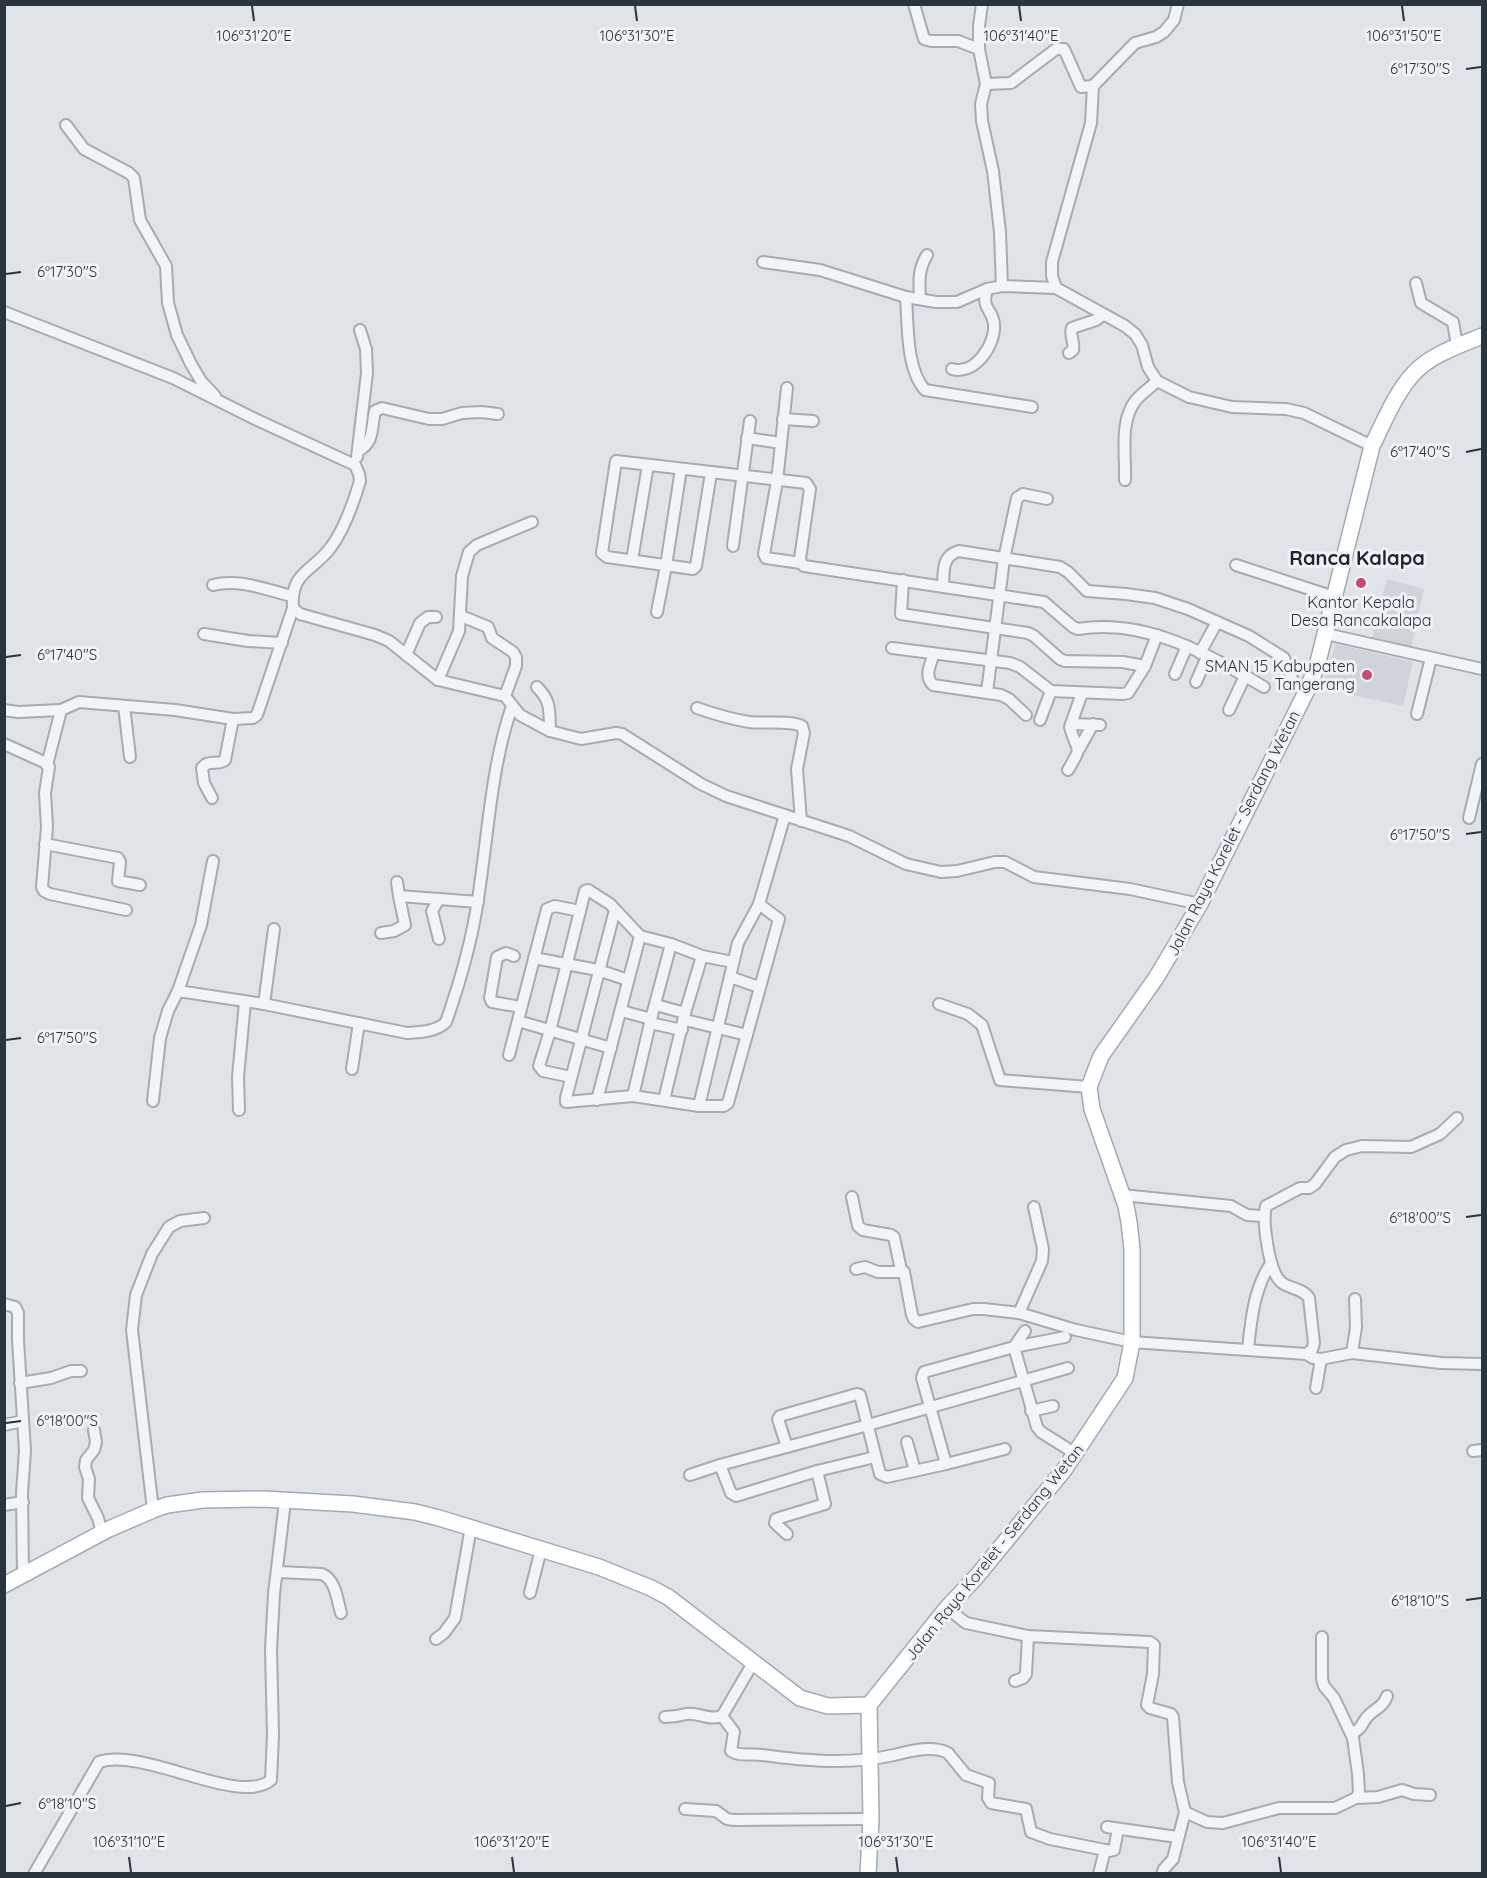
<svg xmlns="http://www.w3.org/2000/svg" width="1487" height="1878" font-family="Quicksand,sans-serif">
<rect width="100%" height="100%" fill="#e0e4e8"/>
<!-- built -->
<g fill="#ced4da">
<path d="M1387 579 1424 589 1410 652 1371 642Z"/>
<path d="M1336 644 1413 662 1403 706 1321 688Z"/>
</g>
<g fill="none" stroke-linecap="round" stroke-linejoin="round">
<defs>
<g id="street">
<path d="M914 4 924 39 931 41H958L979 49"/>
<path d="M982 4 979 26V49L986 84 981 104 982 121 993 171 1000 232 1002 286"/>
<path d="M986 84 1011 83 1056 49H1064L1081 87 1093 86"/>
<path d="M66 125 84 149 129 173 134 178 140 220 166 266 168 303 177 335 191 364 201 381 215 396"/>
<path d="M763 262 820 270 906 297 936 302H957L987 289 1002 286 1056 288 1125 326 1135 334 1142 345 1148 367 1157 381 1189 397 1232 407 1286 409 1304 413 1372 446"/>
<path d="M1416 283 1421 303 1453 322 1457 346"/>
<path d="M1056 288 1052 276V262L1091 123 1093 86 1135 43 1156 37 1164 32 1174 20 1178 4"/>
<path d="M906 297C908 324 906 369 925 390L1032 407"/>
<path d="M920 299C919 281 918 270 927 255"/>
<path d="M4 312 173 378 255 419 355 465 359 474 360 481C354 501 343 531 331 547 314 571 290 571 293 608L257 715 253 718 233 719 175 710 79 702 61 710 18 712 4 710"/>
<path d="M1069 353 1073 350C1075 342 1069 335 1072 328L1096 320 1103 315"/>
<path d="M952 369C975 376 996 344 994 324 992 307 981 311 987 289"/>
<path d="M787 388 777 481 764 554 766 558 801 563"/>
<path d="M783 419 813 421"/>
<path d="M747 438 781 443"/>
<path d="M358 451C375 442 371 427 375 411L382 408 429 419H442L462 413 481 412 498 414"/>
<path d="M357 457 367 373 366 349 360 330"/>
<path d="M711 473 696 566 693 569 607 557 602 553 616 461 806 483 810 489 800 559 801 563 804 566 1044 602 1073 627 1078 629C1146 618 1207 654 1264 687"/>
<path d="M1125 480C1126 455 1119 421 1136 400 1142 393 1151 387 1157 381"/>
<path d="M733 546 750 421"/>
<path d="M632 560 648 465"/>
<path d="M1236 565 1334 597"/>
<path d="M903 580 901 614 1028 633 1034 636 1060 659 1065 661 1123 662 1145 666"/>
<path d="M213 585C238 578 267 590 292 596"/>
<path d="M943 587C944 572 941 556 959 551L1060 567 1068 572 1087 591 1126 594 1155 598 1188 609 1249 636 1284 658 1294 684 1306 692"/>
<path d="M293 608 300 614 375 635 389 641 438 680 505 696 520 715 550 731 581 739 616 733 622 734 701 784 726 796 849 836 906 864 941 872 957 871 995 862H1005L1034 877 1130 889 1200 904"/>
<path d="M657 612 666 566 681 469"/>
<path d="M461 616 488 627 492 638 513 652 516 657V666L505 696"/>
<path d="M204 634 248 641 282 643"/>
<path d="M1326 634 1482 669"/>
<path d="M892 648 1010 663 1020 667 1051 691 1123 694 1128 693 1145 666 1157 635"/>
<path d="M1200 653 1217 622"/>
<path d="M934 654C930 665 924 676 933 685L1001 695 1009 699 1026 715"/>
<path d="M406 655 420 623 428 617H436"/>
<path d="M1175 674 1187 646"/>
<path d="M438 680 459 631 462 576 469 552 477 545 532 522"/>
<path d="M1196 682 1207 657"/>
<path d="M537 687C552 702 549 712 550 731"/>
<path d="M987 692 1004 559 1017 498 1023 494 1047 499"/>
<path d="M124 706 130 757"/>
<path d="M697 708C714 714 731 719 749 722 764 724 788 720 802 726L804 733 797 769 801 821"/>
<path d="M1229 710 1245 676"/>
<path d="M1417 714 1431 658"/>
<path d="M1040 720 1051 691"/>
<path d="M1071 724 1100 725"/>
<path d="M4 744 44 762 49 767 45 793 47 827 42 887 44 891 50 894 126 910"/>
<path d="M1079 749 1093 724"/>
<path d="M47 765 61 710"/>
<path d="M1068 770C1084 743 1077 754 1070 727L1082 693"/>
<path d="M212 798 204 783 202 768C208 759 218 766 225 760L233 719"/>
<path d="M1469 818 1482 764"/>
<path d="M45 844 118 858 120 862 118 881 140 885"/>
<path d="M397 882 399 896"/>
<path d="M615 910 566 1098V1102L633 1096 699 1106H724L728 1103 779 919 759 904"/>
<path d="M381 933 394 931 405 925 399 896 439 899"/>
<path d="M439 939 432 911 439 899 478 902"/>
<path d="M514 956 506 953 497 957 490 998 492 1002 521 1007"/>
<path d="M534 958 598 970 628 980"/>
<path d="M730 977 759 987"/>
<path d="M178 991 264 1004 407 1033C420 1032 436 1032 446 1022 460 982 472 941 478 899 488 835 491 767 512 706"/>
<path d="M264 1004 274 929"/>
<path d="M939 1004 968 1014 982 1025 1000 1080 1089 1087"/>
<path d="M656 1005 685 1013"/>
<path d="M622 1011 651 1019"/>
<path d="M685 1020 747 1035"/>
<path d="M518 1021 611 1048"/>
<path d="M650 1023 682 1030"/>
<path d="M509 1055 547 909 555 906 580 911"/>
<path d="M352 1069 359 1023"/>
<path d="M571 1077 543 1071 539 1066 550 1031 585 891 588 890 610 904 640 936 671 944 702 956 733 962"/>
<path d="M633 1096 651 1019 671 944"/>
<path d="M597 1100 640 936"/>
<path d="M664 1100 685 1013 702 956"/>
<path d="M153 1101 160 1038 168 1011 178 991 201 925 213 861"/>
<path d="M699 1106 738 943 759 904 785 815"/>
<path d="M239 1110 238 1077 245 1002"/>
<path d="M1122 1195 1231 1206 1247 1215 1263 1216"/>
<path d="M852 1197 858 1226 863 1230 891 1235 894 1237 901 1270"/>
<path d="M856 1269 865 1267 878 1272H904L912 1315 914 1319 918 1322 973 1309H984L1019 1313 1076 1330 1132 1342 1306 1354 1313 1358 1321 1359 1352 1353 1441 1363 1482 1364"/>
<path d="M4 1304 15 1307 18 1313V1340L25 1451 22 1493 23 1574"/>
<path d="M1019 1313 1042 1261 1043 1249 1034 1207"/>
<path d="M1025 1331 1014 1347 1037 1427 1041 1432 1076 1454"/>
<path d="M1248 1349C1251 1320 1254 1289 1270 1265"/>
<path d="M1352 1353 1356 1327 1355 1299"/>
<path d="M1306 1354 1312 1350 1314 1343 1309 1298C1303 1288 1289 1289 1281 1282 1269 1272 1262 1221 1266 1206L1300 1188H1309L1315 1184 1335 1157 1346 1150 1362 1146 1411 1147 1440 1134 1457 1118"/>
<path d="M20 1383 51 1378 71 1371H81"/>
<path d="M1316 1388 1321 1359"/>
<path d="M1031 1411 1053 1406"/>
<path d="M4 1425 23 1421"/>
<path d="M94 1430 96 1442 94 1450 86 1460 85 1467 89 1479 88 1498 98 1518 102 1533"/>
<path d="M907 1442 915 1471"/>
<path d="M787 1447 778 1419 780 1416 857 1394 860 1395 880 1474 887 1477 946 1464 1005 1449"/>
<path d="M1473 1451 1482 1450"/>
<path d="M946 1464 922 1378 924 1372 1014 1347 1065 1337"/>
<path d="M720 1465 731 1493 736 1496 817 1471 875 1457"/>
<path d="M690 1475 720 1465 868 1425 1068 1368"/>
<path d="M4 1505 23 1502"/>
<path d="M153 1510 132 1330 136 1295 152 1254 169 1227 180 1221 204 1218"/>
<path d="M787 1534 775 1523 776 1519 825 1504 817 1471"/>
<path d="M278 1572 322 1574C336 1580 337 1600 341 1613"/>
<path d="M530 1593 541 1549"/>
<path d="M947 1608 966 1623 1028 1636 1150 1642 1154 1645 1153 1674 1147 1705 1150 1708 1171 1714 1173 1717 1178 1782 1185 1812 1173 1859 1164 1869 1162 1874"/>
<path d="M436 1639 444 1633 455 1618 471 1527"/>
<path d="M1015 1681 1023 1678 1026 1674 1028 1636"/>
<path d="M722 1716 734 1732 731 1751C740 1757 751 1753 762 1755 807 1761 849 1765 894 1755 911 1751 932 1745 948 1753L966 1775 989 1783 988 1798 991 1803 1026 1809 1031 1832 1050 1839 1105 1850 1099 1874"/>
<path d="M665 1717C673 1717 679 1716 686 1714 699 1712 708 1721 722 1716L753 1663"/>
<path d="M1351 1733C1363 1730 1361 1722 1369 1715 1376 1708 1383 1707 1387 1696"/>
<path d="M1356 1798 1378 1797 1402 1790 1414 1794 1430 1795"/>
<path d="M685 1809 716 1811 727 1819 734 1820 871 1819"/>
<path d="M1185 1812 1207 1822 1223 1823 1279 1808H1335L1356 1798 1359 1793 1358 1774 1353 1738 1334 1698 1324 1686 1322 1679V1637"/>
<path d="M1107 1827 1177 1837"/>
<path d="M1105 1850 1110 1851 1114 1850 1118 1829"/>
<path d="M34 1874 99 1762C144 1747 239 1807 271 1780L273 1735 271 1649 274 1594 285 1501"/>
</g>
<g id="primary">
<path d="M4 1585 109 1529 153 1510 167 1505 203 1500 263 1499 353 1504 415 1512 439 1518 599 1567 651 1588 668 1597 800 1698 828 1706 869 1705"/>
<path d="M869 1705 947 1608 977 1576 1064 1470 1125 1378 1132 1342V1249L1129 1222 1126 1206 1092 1109 1089 1087 1101 1056 1156 978 1200 904 1306 692 1317 666 1372 446C1384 422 1395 394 1413 374 1430 355 1460 345 1482 336"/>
<path d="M868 1874 871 1819 869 1705"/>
</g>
</defs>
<!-- street casing -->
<use href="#street" stroke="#a5acb2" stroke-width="14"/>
<!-- primary casing -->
<use href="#primary" stroke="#a0abb3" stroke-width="18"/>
<!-- street -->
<use href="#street" stroke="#f2f5f7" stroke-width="10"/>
<!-- primary -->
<use href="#primary" stroke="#fff" stroke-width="15"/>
</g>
<!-- ticks -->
<path fill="none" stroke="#29343f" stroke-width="2" d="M252 6 254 21M635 6 637 21M1019 6 1021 21M1402 6 1404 21M1466 69 1481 67M6 274 21 272M1466 452 1481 449M6 657 21 655M1466 834 1481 832M6 1040 21 1038M1466 1217 1481 1215M6 1423 21 1421M1466 1600 1481 1598M6 1806 21 1803M129 1857 131 1872M512 1857 514 1872M896 1857 898 1872M1279 1857 1281 1872"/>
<!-- markers -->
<g fill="#c74b71" stroke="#eff3f6" stroke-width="2">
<circle cx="1361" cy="583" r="6"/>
<circle cx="1367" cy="675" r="6"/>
</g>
<g text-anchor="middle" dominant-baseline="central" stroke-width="6" stroke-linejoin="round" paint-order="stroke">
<!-- poi labels -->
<g font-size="16" fill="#29343f" stroke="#eff3f6">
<text x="1361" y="602">Kantor Kepala<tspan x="1361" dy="18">Desa Rancakalapa</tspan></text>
<text x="1355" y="666" text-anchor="end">SMAN 15 Kabupaten<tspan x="1355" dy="18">Tangerang</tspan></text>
</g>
<!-- street labels -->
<g font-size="16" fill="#29343f" stroke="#eff3f6">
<text transform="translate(1233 833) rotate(-63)">Jalan Raya Korelet - Serdang Wetan</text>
<text transform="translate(994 1552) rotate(-51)">Jalan Raya Korelet - Serdang Wetan</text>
</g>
<!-- quarter labels -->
<g font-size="20" font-weight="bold" fill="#1c252f" stroke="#eff3f6">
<text x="1357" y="557">Ranca Kalapa</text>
</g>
</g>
<g font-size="15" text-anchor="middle" fill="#29343f" stroke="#eff3f6" stroke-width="6" stroke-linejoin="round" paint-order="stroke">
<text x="254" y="41">106°31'20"E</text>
<text x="637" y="41">106°31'30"E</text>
<text x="1021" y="41">106°31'40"E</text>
<text x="1404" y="41">106°31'50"E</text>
<text x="1420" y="74">6°17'30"S</text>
<text x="67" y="277">6°17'30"S</text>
<text x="1420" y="457">6°17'40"S</text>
<text x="67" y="660">6°17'40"S</text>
<text x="1420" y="840">6°17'50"S</text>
<text x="67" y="1043">6°17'50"S</text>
<text x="1420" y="1223">6°18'00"S</text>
<text x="67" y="1426">6°18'00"S</text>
<text x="1420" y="1606">6°18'10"S</text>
<text x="67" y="1809">6°18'10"S</text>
<text x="129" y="1847">106°31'10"E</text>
<text x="512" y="1847">106°31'20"E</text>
<text x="896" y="1847">106°31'30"E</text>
<text x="1279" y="1847">106°31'40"E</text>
</g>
<!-- border -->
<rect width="1487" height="1878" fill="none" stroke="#29343f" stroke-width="12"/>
</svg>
